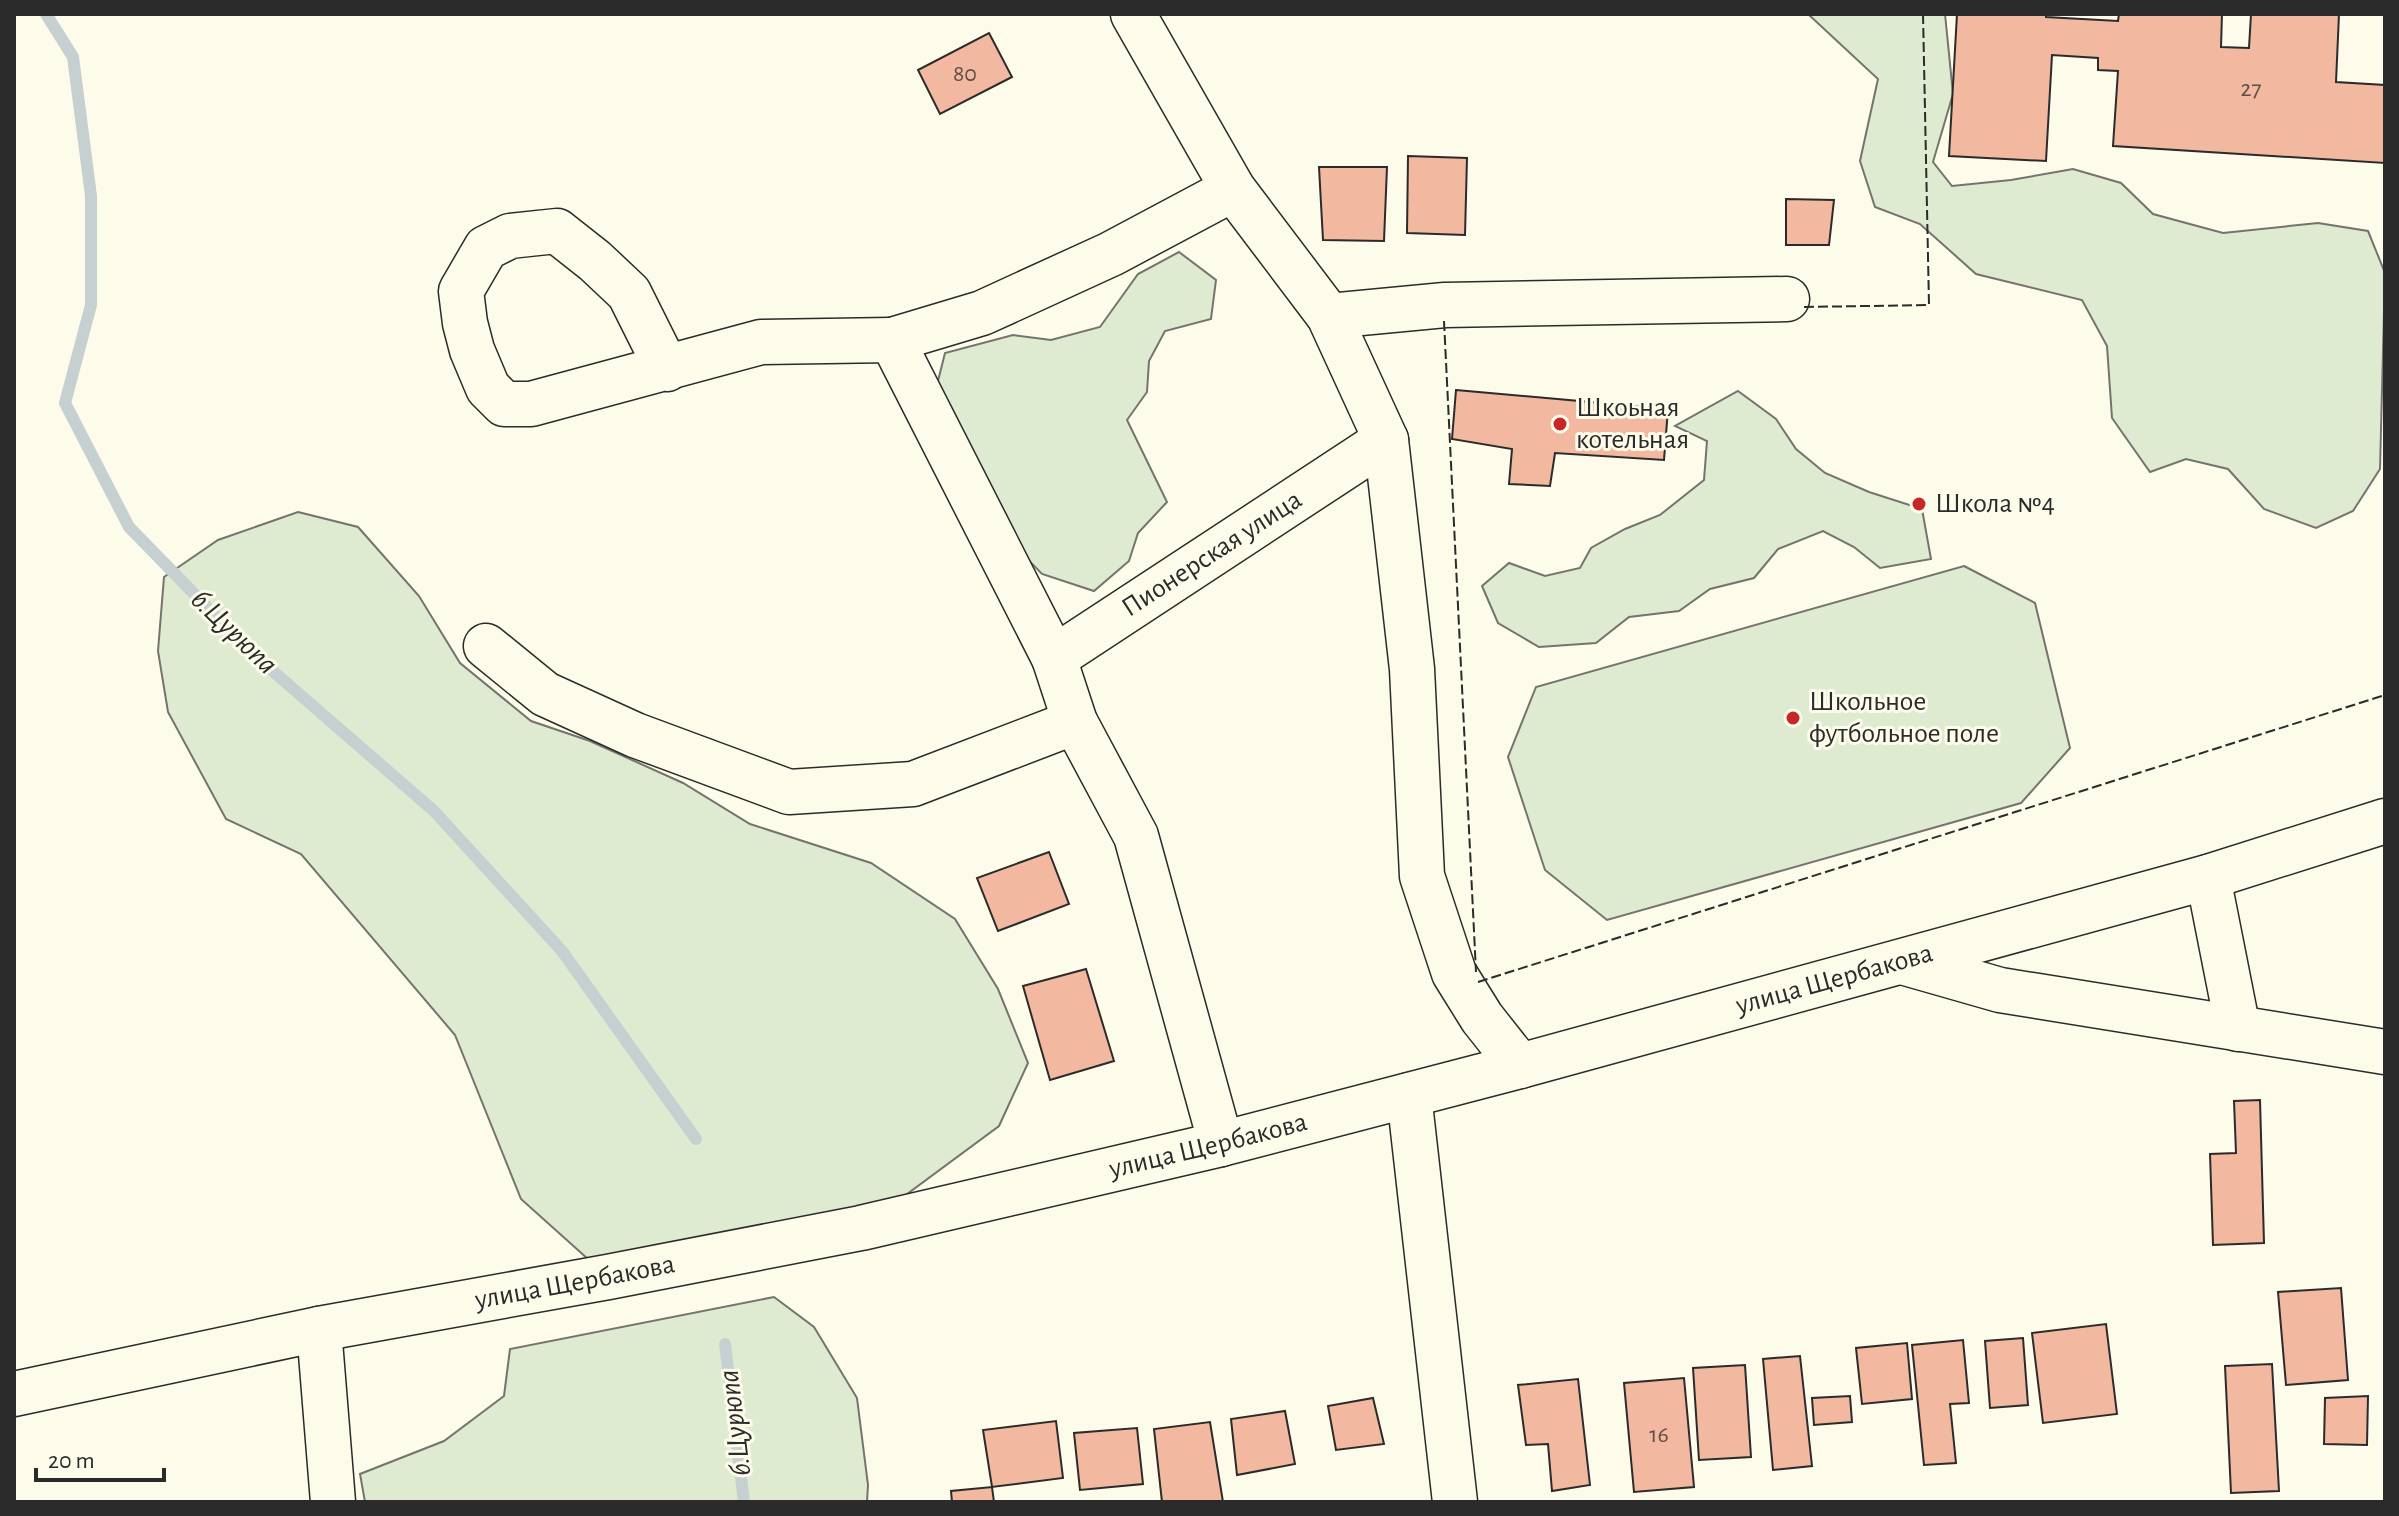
<svg xmlns="http://www.w3.org/2000/svg" width="2399" height="1516" font-family="'Alegreya Sans',sans-serif">
<rect width="100%" height="100%" fill="#fdfbea"/>
<!-- green -->
<g fill="#deebd1" stroke="#74746e" stroke-width="2">
<path d="M1808 14H1945L1953 94 1933 162 1952 186 2011 180 2073 169 2121 183 2153 214 2223 233 2318 223 2368 231 2385 273 2380 469 2353 511 2316 528 2264 509 2228 469 2186 459 2150 472 2112 418 2107 346 2082 300 1976 274 1920 224 1875 207 1860 161 1878 79Z"/>
<path d="M1179 252 1216 280 1211 319 1165 331 1149 361 1147 392 1127 420 1167 502 1138 533 1129 561 1094 591 1042 574 1009 540 937 385 945 353 1013 335 1051 340 1100 327 1138 274Z"/>
<path d="M1738 391 1776 419 1796 449 1825 473 1869 492 1922 509 1931 559 1880 568 1854 547 1823 531 1778 549 1754 578 1710 589 1679 611 1629 617 1596 643 1539 647 1498 623 1482 586 1509 563 1545 576 1580 568 1591 548 1625 529 1660 515 1704 480 1707 441 1675 426Z"/>
<path d="M298 512 358 527 419 596 460 663 531 721 590 741 683 783 750 824 871 863 955 919 998 989 1028 1063 999 1126 861 1228 608 1277 521 1199 455 1035 301 854 226 819 168 712 158 651 164 577 218 540Z"/>
<path d="M1964 566 2035 603 2070 748 2021 803 1607 920 1545 870 1508 757 1536 687Z"/>
<path d="M774 1297 814 1327 857 1398 868 1485 867 1502H365L360 1474 444 1441 504 1396 510 1349Z"/>
</g>
<g fill="none" stroke-linecap="round" stroke-linejoin="round">
<!-- stream -->
<g stroke="#c7d0d0" stroke-width="12">
<path d="M46 14 73 57 91 196V305L65 403 129 527 252 653 434 811 562 951 696 1139"/>
<path d="M725 1344 744 1502"/>
</g>
</g>
<!-- building -->
<g fill="#f2b8a0" stroke="#2b2b2b" stroke-width="2">
<path d="M1957 14H2046V17L2118 21 2119 14H2222L2221 47 2249 48 2251 14H2339L2336 82 2385 85V163L2113 146 2118 71 2098 70V58L2052 55 2046 161 1949 156Z"/>
<path d="M989 33 1012 77 940 114 918 70Z"/>
<path d="M1408 156 1467 158 1465 235 1407 233Z"/>
<path d="M1319 167H1387L1384 241 1323 240Z"/>
<path d="M1786 199 1834 200 1829 245H1786Z"/>
<path d="M1456 390 1668 409 1664 460 1555 453 1550 486 1509 484 1512 449 1452 439Z"/>
<path d="M1049 852 1069 904 998 931 977 878Z"/>
<path d="M1086 969 1114 1061 1050 1080 1023 986Z"/>
<path d="M2260 1100 2264 1243 2213 1245 2210 1154 2236 1153 2234 1101Z"/>
<path d="M2341 1288 2348 1380 2286 1385 2278 1292Z"/>
<path d="M2106 1324 2117 1414 2043 1423 2032 1333Z"/>
<path d="M2023 1338 2028 1405 1990 1408 1985 1341Z"/>
<path d="M1963 1340 1969 1403 1950 1404 1956 1463 1924 1465 1912 1345Z"/>
<path d="M1907 1343 1912 1399 1862 1404 1856 1348Z"/>
<path d="M1800 1356 1812 1466 1773 1470 1763 1359Z"/>
<path d="M2272 1364 2279 1491 2231 1493 2225 1366Z"/>
<path d="M1745 1365 1751 1457 1699 1460 1693 1368Z"/>
<path d="M1684 1378 1694 1487 1634 1492 1624 1383Z"/>
<path d="M1578 1379 1590 1485 1552 1491 1548 1444 1526 1445 1518 1385Z"/>
<path d="M1850 1396 1852 1422 1814 1425 1812 1398Z"/>
<path d="M2368 1396 2367 1445 2324 1444 2325 1398Z"/>
<path d="M1373 1398 1384 1444 1336 1450 1328 1406Z"/>
<path d="M1285 1411 1295 1464 1237 1475 1231 1419Z"/>
<path d="M1056 1421 1063 1478 992 1487 983 1430Z"/>
<path d="M1210 1422 1223 1502H1162L1154 1429Z"/>
<path d="M1137 1428 1143 1484 1080 1490 1074 1433Z"/>
<path d="M992 1487 994 1502H952L951 1491Z"/>
</g>
<g fill="none" stroke-linecap="round" stroke-linejoin="round">
<defs>
<g id="minor">
<path d="M1133 14 1233 189 1329 316 1386 440 1054 658 1075 722 1136 836 1221 1144"/>
<path d="M1329 316 1445 305 1787 299"/>
<path d="M892 340 982 313 1111 254 1233 189"/>
<path d="M667 369 629 293 595 261 557 231 510 236 486 248 461 291 465 323 472 350 488 388 504 404H531L761 342 892 340 1054 658"/>
<path d="M1386 440 1412 669 1422 876 1454 973 1482 1018 1520 1066"/>
<path d="M486 646 545 694 635 735 789 792 913 784 1075 722"/>
<path d="M2208 877 2238 1029"/>
<path d="M1902 962 2000 990 2385 1052"/>
<path d="M1409 1095 1455 1502"/>
<path d="M319 1329 333 1502"/>
<path id="s1" d="M14 1394 319 1329 608 1277 861 1228 1221 1144 1520 1066 2208 877 2385 821"/>
</g>
</defs>
<!-- minor casing -->
<use href="#minor" stroke="#2b2b2b" stroke-width="47"/>
<!-- minor -->
<use href="#minor" stroke="#fdfbea" stroke-width="44"/>
<!-- fence -->
<g stroke="#2b2b2b" stroke-width="2" stroke-dasharray="10 4" stroke-linecap="butt">
<path d="M1804 307 1929 305 1923 14"/>
<path d="M1444 321 1476 972"/>
<path d="M1478 982 2385 695"/>
</g>
</g>
<!-- markers -->
<g fill="#c62828" stroke="#fdfbea" stroke-width="3">
<circle cx="1560" cy="424" r="8"/>
<circle cx="1919" cy="504" r="8"/>
<circle cx="1793" cy="718" r="8"/>
</g>
<g text-anchor="middle" dominant-baseline="central" stroke-width="6" stroke-linejoin="round" paint-order="stroke">
<!-- number labels -->
<g font-size="24" fill="#5d4e48">
<text x="965" y="74">80</text>
<text x="2251" y="89">27</text>
<text x="1659" y="1435">16</text>
</g>
<!-- poi labels -->
<g font-size="28" fill="#2b2b2b" stroke="#fdfbea" text-anchor="start">
<text x="1576" y="408">Шкоьная<tspan x="1576" dy="32">котельная</tspan></text>
<text x="1935" y="504">Школа №4</text>
<text x="1809" y="702">Школьное<tspan x="1809" dy="32">футбольное поле</tspan></text>
</g>
<!-- street labels -->
<g font-size="28" fill="#2b2b2b" stroke="#fdfbea">
<text transform="translate(1212 554) rotate(-33)">Пионерская улица</text>
<text stroke="none"><textPath href="#s1" startOffset="1868">улица Щербакова</textPath></text>
<text stroke="none"><textPath href="#s1" startOffset="1220">улица Щербакова</textPath></text>
<text stroke="none"><textPath href="#s1" startOffset="572">улица Щербакова</textPath></text>
</g>
<!-- water labels -->
<g font-size="30" font-style="italic" fill="#2b2b2b" stroke="#fdfbea">
<text transform="translate(234 632) rotate(44)">б.Цурюпа</text>
<text transform="translate(735 1423) rotate(-97)">б.Цурюпа</text>
</g>
</g>
<!-- border -->
<rect width="2399" height="1516" fill="none" stroke="#2b2b2b" stroke-width="32"/>
<!-- scale -->
<path d="M36 1468v12h128v-12" fill="none" stroke="#2b2b2b" stroke-width="4"/>
<text x="48" y="1468" font-size="24" fill="#2b2b2b" stroke="#fdfbea" stroke-width="6" paint-order="stroke">20 m</text>
</svg>
